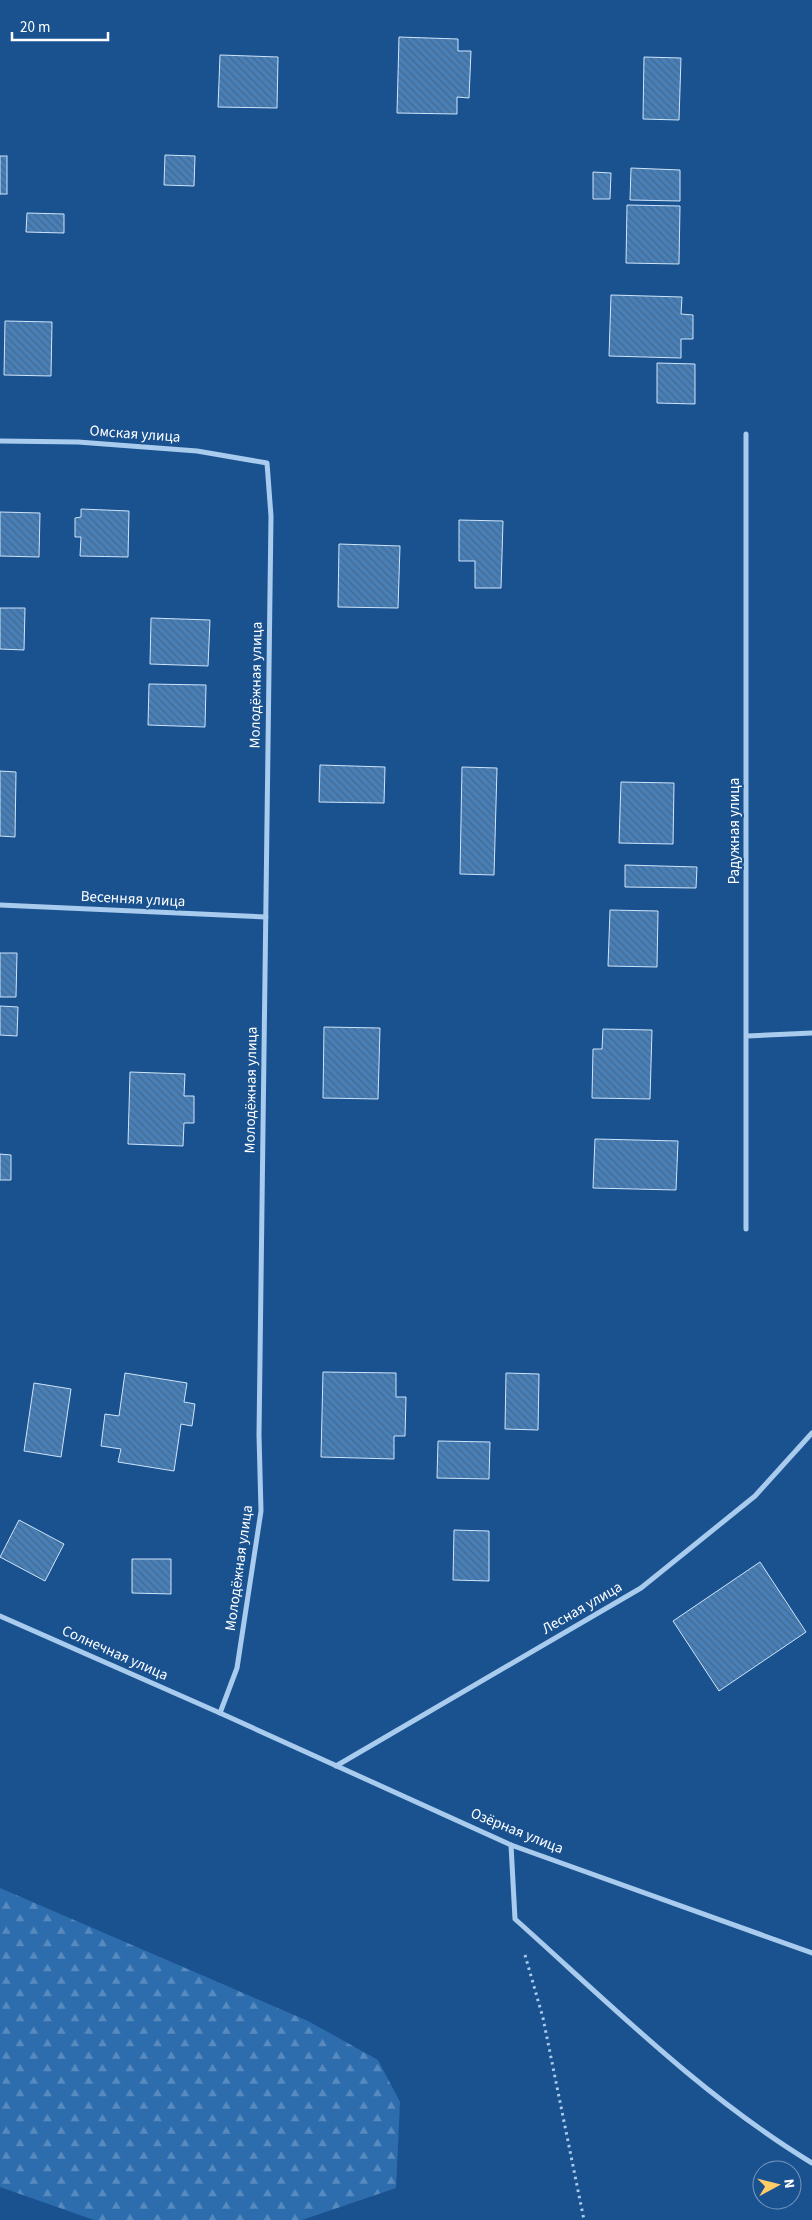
<svg xmlns="http://www.w3.org/2000/svg" width="812" height="2220" font-family="'Source Sans 3',sans-serif">
<defs>
<pattern id="forest-firs" width="22" height="20" patternUnits="userSpaceOnUse" patternTransform="scale(1.25)"><rect width="22" height="20" fill="#2d6dae"/><path d="M5 1l3.5 6h-7zM16 11l3.5 6h-7z" fill="#578abe"/></pattern>
<pattern id="building-back-hatch" width="6" height="6" patternUnits="userSpaceOnUse" patternTransform="scale(1.25)"><rect width="6" height="6" fill="#477fb9"/><path d="M-1 5l2 2M0 0l6 6M5-1l2 2" fill="none" stroke="#496888"/></pattern>
</defs>
<rect width="100%" height="100%" fill="#1a5290"/>
<!-- forest -->
<path fill="url(#forest-firs)" d="M0 1888 308 2021 378 2060 400 2102 396 2188 302 2220H94L0 2187Z"/>
<!-- building -->
<g fill="url(#building-back-hatch)" stroke="#cee4fa">
<path d="M399 37 458 39V51H471L469 98 457 97V114L397 113Z"/>
<path d="M220 55 278 57 277 108 218 107Z"/>
<path d="M644 57 681 58 679 120 643 119Z"/>
<path d="M165 155 195 156 194 186 164 185Z"/>
<rect x="0" y="156" width="7" height="38"/>
<path d="M631 168 680 170V201L630 200Z"/>
<path d="M593 172 611 173 610 199H593Z"/>
<path d="M627 205 680 206 679 264 626 263Z"/>
<path d="M27 213 64 214V233L26 232Z"/>
<path d="M611 295 682 297 681 314 693 315V339H681V358L609 356Z"/>
<path d="M5 321 52 322 51 376 4 375Z"/>
<path d="M657 363 695 364V404L657 403Z"/>
<path d="M81 509 129 511 128 557 80 556 81 537H75V518L81 517Z"/>
<path d="M0 512 40 513 39 557 0 556Z"/>
<path d="M459 520 503 521 501 588H475V561H459Z"/>
<path d="M339 544 400 546 398 608 338 607Z"/>
<path d="M0 608H25L24 650 0 649Z"/>
<path d="M151 618 210 620 208 666 150 664Z"/>
<path d="M149 684 206 685 205 727 148 725Z"/>
<path d="M320 765 385 767 384 803 319 802Z"/>
<path d="M462 767 497 768 494 875 460 874Z"/>
<path d="M0 771 16 772 15 837 0 836Z"/>
<path d="M621 782 674 783 673 844 619 843Z"/>
<path d="M625 865 697 867 696 888 625 887Z"/>
<path d="M610 910 658 911 657 967 608 966Z"/>
<path d="M0 953H17L16 997H0Z"/>
<path d="M0 1006 18 1007 17 1036 0 1035Z"/>
<path d="M324 1027 380 1028 378 1099 323 1098Z"/>
<path d="M603 1029 652 1030 650 1099 592 1098 593 1049H602Z"/>
<path d="M130 1072 185 1074 184 1096H194V1123H184L183 1146 128 1144Z"/>
<path d="M595 1139 678 1141 676 1190 593 1188Z"/>
<path d="M0 1154 11 1155V1180H0Z"/>
<path d="M323 1372 396 1373V1397H406L405 1436H394V1459L321 1457Z"/>
<path d="M125 1373 187 1383 184 1402 195 1404 192 1426 181 1424 174 1471 118 1462 121 1449 101 1446 105 1414 119 1416Z"/>
<path d="M506 1373 539 1374 538 1430 505 1429Z"/>
<path d="M34 1383 71 1389 61 1457 24 1451Z"/>
<path d="M438 1441 490 1442 489 1479 437 1478Z"/>
<path d="M19 1520 64 1544 45 1581 0 1557Z"/>
<path d="M454 1530 489 1531V1581L453 1580Z"/>
<path d="M132 1559H171V1594L132 1593Z"/>
<path d="M760 1562 806 1632 719 1691 673 1621Z"/>
</g>
<g fill="none" stroke-linecap="round" stroke-linejoin="round">
<!-- path -->
<path stroke="#a8cbee" stroke-width="3" stroke-dasharray="2.5 4" stroke-linecap="butt" d="M525 1955 543 2018 584 2220"/>
<!-- minor -->
<g stroke="#a8cbee" stroke-width="5">
<path d="M0 441 78 442 197 451 267 463 271 516 259 1435 261 1511 237 1668 220 1713"/>
<path d="M0 905 266 917"/>
<path d="M747 1036 812 1033"/>
<path d="M746 1229V434"/>
<path d="M0 1616 220 1713 511 1845 812 1953"/>
<path d="M336 1766 641 1588 755 1496 812 1433"/>
<path d="M511 1845 515 1919C610 2004 703 2097 812 2163"/>
</g>
</g>
<g text-anchor="middle" dominant-baseline="central" stroke-width="4" stroke-linejoin="round" paint-order="stroke">
<!-- street labels -->
<g font-size="15" fill="#fff" stroke="#1a5290">
<text transform="translate(135 434) rotate(4)">Омская улица</text>
<text transform="translate(256 685) rotate(-89)">Молодёжная улица</text>
<text transform="translate(734 831) rotate(-90)">Радужная улица</text>
<text transform="translate(133 899) rotate(3)">Весенняя улица</text>
<text transform="translate(251 1090) rotate(-89)">Молодёжная улица</text>
<text transform="translate(239 1568) rotate(-82)">Молодёжная улица</text>
<text transform="translate(582 1608) rotate(-30)">Лесная улица</text>
<text transform="translate(115 1653) rotate(24)">Солнечная улица</text>
<text transform="translate(517 1831) rotate(22)">Озёрная улица</text>
</g>
</g>
<!-- north arrow -->
<g transform="translate(777 2185) rotate(83)"><circle r="24" fill="#1a5290" stroke="#7697bc"/>
<path d="M0-4L9 19L0 12L-9 19Z" fill="#ffcc66"/>
<text y="-8" font-size="14" font-weight="bold" text-anchor="middle" fill="#ffffff">N</text>
</g>
<!-- scale -->
<path d="M12 32v8h96v-8" fill="none" stroke="#ffffff" stroke-width="2.5"/>
<text x="20" y="32" font-size="15" fill="#ffffff" stroke="#1a5290" stroke-width="4" paint-order="stroke">20 m</text>
</svg>
